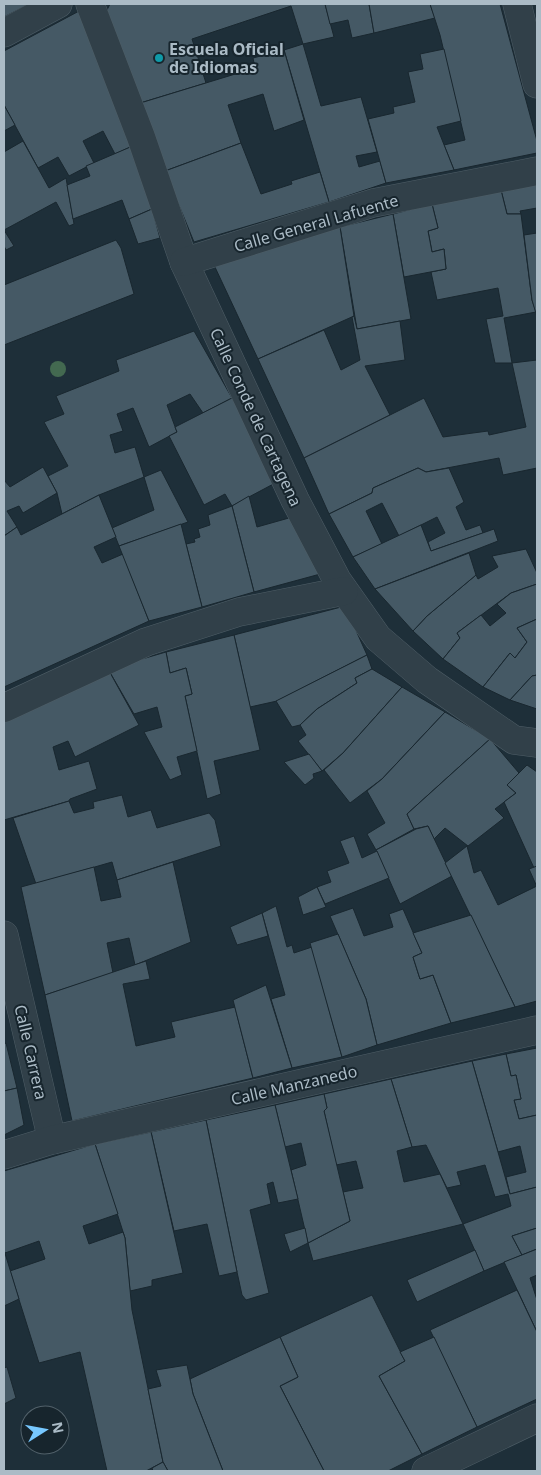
<svg xmlns="http://www.w3.org/2000/svg" width="541" height="1475" font-family="'Noto Sans',sans-serif">
<rect width="100%" height="100%" fill="#1e2f39"/>
<!-- building -->
<g fill="#455965" stroke="#19272f">
<path d="M4 4H29L4 17Z"/>
<path d="M110 4H325L334 37 303 44 291 6 192 39 206 83 137 104 107 10Z"/>
<path d="M325 4H371H369L374 33 352 38 348 20 330 24Z"/>
<path d="M369 4H430L435 18 374 33Z"/>
<path d="M430 4H500L537 141V153L454 170 444 145 465 140 440 35Z"/>
<path d="M81 10 135 145 115 154 103 131 83 141 94 163 69 176 58 157 38 168 4 105V51Z"/>
<path d="M303 44 321 106 361 97 377 152 356 156 359 167 380 161 386 183 329 202 284 50Z"/>
<path d="M444 49 461 121 437 127 454 170 386 183 368 119 394 113 393 107 415 102 408 72 423 69 420 54Z"/>
<path d="M284 50 304 120 274 131 263 94 228 105 241 143 165 171 137 104 255 68 253 58Z"/>
<path d="M4 105 15 125 4 131Z"/>
<path d="M23 141 49 188 66 178 74 224 69 226 56 202 4 230V152Z"/>
<path d="M241 143 261 194 292 184 291 181 320 172 329 202 194 242 165 171Z"/>
<path d="M135 145 152 209 129 219 122 200 73 219 67 185 90 176 86 166Z"/>
<path d="M537 183V208L520 211 521 214H507L501 190Z"/>
<path d="M501 190 507 214H521L532 300 536 312 504 318 512 363H495L486 319 503 316 498 288 437 300 431 272 446 269 444 249 432 252 428 231 438 228 432 204Z"/>
<path d="M432 204 438 228 428 231 432 252 444 249 446 269 404 277 393 214Z"/>
<path d="M152 209 160 238 138 244 129 219Z"/>
<path d="M393 214 411 319 357 329 340 227Z"/>
<path d="M340 227 354 316 258 359 214 265Z"/>
<path d="M4 230 14 246 6 250 4 246Z"/>
<path d="M537 233V317L532 300 524 235Z"/>
<path d="M116 240 121 248 134 294 4 345V285Z"/>
<path d="M354 316 357 329 400 321 405 360 365 366 390 415 304 458 258 359 324 330 341 370 360 360 352 317Z"/>
<path d="M194 331 232 398 203 413 190 394 167 405 177 432 149 447 133 408 117 414 123 431 110 435 115 453 135 447 144 477 99 495 62 514 57 493 48 476 68 466 44 422 64 414 56 396 119 371 116 360Z"/>
<path d="M537 360V468L503 475 499 458 426 472 418 468 373 488 372 493 329 514 304 458 424 398 443 437 488 431 489 435 526 427 512 363Z"/>
<path d="M232 398 279 481 232 506 225 494 204 505 169 436 177 432 175 427Z"/>
<path d="M43 467 57 493 23 513 19 506 7 511 17 527 4 536V480L10 487Z"/>
<path d="M418 468 426 472 449 468 464 502 456 507 466 530 480 525 483 533 431 551 428 542 445 533 437 517 399 536 382 503 366 511 382 544 353 557 329 514 372 493 373 488Z"/>
<path d="M161 470 188 522 119 546 112 528 154 510 144 477Z"/>
<path d="M99 495 116 537 94 547 102 563 123 554 149 621 4 687V536L17 527 21 535Z"/>
<path d="M249 496 257 527 296 516 324 573 254 592 232 506Z"/>
<path d="M232 506 254 592 202 607 186 544 195 542 194 539 200 537 198 529 210 525 208 515Z"/>
<path d="M181 524 202 607 149 621 119 546Z"/>
<path d="M421 525 431 551 494 529 498 541 375 589 353 557Z"/>
<path d="M526 549 537 573V584L511 593 457 633 460 638 443 659 413 631 427 616 476 575 478 579 498 567 492 556Z"/>
<path d="M469 553 476 575 427 616 413 631 375 589Z"/>
<path d="M537 584V619L517 628 527 642 515 658 510 653 483 687 443 659 460 638 457 633 481 615 490 626 506 613 497 604 511 593Z"/>
<path d="M345 606 367 655 277 701 250 707 234 635Z"/>
<path d="M537 619V675L532 676 510 700 483 687 510 653 515 658 527 642 517 628Z"/>
<path d="M234 635 260 750 214 761 221 794 207 799 185 696 192 694 186 668 170 673 166 652Z"/>
<path d="M166 652 170 673 186 668 192 694 185 696 197 751 177 757 182 775 170 780 144 732 162 727 157 707 134 714 108 669Z"/>
<path d="M367 655 372 669 355 678 357 683 317 709 300 725 292 727 276 701Z"/>
<path d="M108 669 139 725 75 757 68 741 53 747 59 770 89 761 97 789 70 799 69 801 4 820V721Z"/>
<path d="M372 669 402 687 343 753 322 771 298 741 306 735 300 725 317 709 357 683 355 678Z"/>
<path d="M537 675V709L510 700 532 676Z"/>
<path d="M402 687 445 712 382 779 350 803 324 770 343 753Z"/>
<path d="M445 712 490 739 407 814 414 829 376 850 367 834 385 823 367 791 382 779Z"/>
<path d="M490 739 519 773 507 785 516 793 495 809 504 818 468 846 445 828 434 839 428 826 414 829 407 814Z"/>
<path d="M309 754 322 771 313 774 314 778 305 785 284 762Z"/>
<path d="M527 765 537 772V866L534 868 504 802 516 793 507 785Z"/>
<path d="M122 795 128 817 151 810 157 828 209 813 215 820 221 846 117 880 112 862 36 884 13 818 69 801 74 813 94 808 93 802Z"/>
<path d="M428 826 452 876 400 904 376 850 416 829Z"/>
<path d="M354 836 362 858 377 851 389 878 325 904 317 887 331 882 327 871 349 863 340 841Z"/>
<path d="M467 846 474 873 481 870 498 905 537 886V1001L515 1007 445 863Z"/>
<path d="M173 862 191 942 135 965 129 938 107 943 113 973 45 995 21 887 94 867 101 901 121 897 117 880Z"/>
<path d="M537 866V887L529 869Z"/>
<path d="M317 887 326 907 303 915 298 897Z"/>
<path d="M276 906 287 947 292 945 294 953 312 947 342 1057 292 1068 271 999 285 995 262 913Z"/>
<path d="M353 908 364 936 393 927 389 914 403 909 422 953 413 957 420 979 433 975 451 1023 377 1045 366 999 330 916Z"/>
<path d="M262 913 268 936 237 945 230 927Z"/>
<path d="M471 915 515 1007 451 1023 433 975 420 979 413 957 422 953 413 933Z"/>
<path d="M338 934 366 999 377 1045 342 1057 310 943Z"/>
<path d="M146 961 150 979 123 984 136 1046 175 1037 171 1022 235 1007 253 1078 72 1121 45 995Z"/>
<path d="M266 985 292 1068 253 1078 233 1000Z"/>
<path d="M6 1043 17 1088 4 1091V1044Z"/>
<path d="M537 1048V1115L519 1119 514 1100 521 1099 516 1075 511 1076 506 1054Z"/>
<path d="M506 1054 511 1076 516 1075 521 1099 514 1100 519 1119 537 1115V1187L510 1194 506 1177 526 1172 520 1146 498 1152 472 1061Z"/>
<path d="M472 1061 510 1194 537 1187V1228L512 1236 522 1255 484 1271 463 1224 511 1206 508 1194 495 1197 485 1165 457 1172 461 1185 447 1188 426 1145 412 1147 391 1079Z"/>
<path d="M391 1079 412 1147 397 1151 404 1182 440 1174 463 1224 313 1261 308 1243 350 1221 343 1192 363 1188 356 1161 336 1165 324 1111 327 1108 324 1094Z"/>
<path d="M17 1088 24 1125 4 1135V1091Z"/>
<path d="M324 1094 327 1108 324 1111 350 1221 308 1243 291 1170 306 1165 301 1143 285 1147 275 1105Z"/>
<path d="M275 1105 298 1199 278 1203 273 1182 267 1184 271 1204 250 1210 269 1293 246 1300 242 1295 237 1272 206 1120Z"/>
<path d="M206 1120 237 1272 219 1276 207 1224 174 1231 151 1132Z"/>
<path d="M151 1132 183 1273 152 1280V1286L130 1291 125 1238 95 1144Z"/>
<path d="M95 1144 118 1214 83 1226 89 1244 123 1232 125 1238 132 1310 163 1462 146 1471H107L80 1352 39 1363 10 1271 45 1259 39 1241 5 1253 4 1250V1171Z"/>
<path d="M305 1228 308 1243 290 1252 284 1234Z"/>
<path d="M537 1228V1249L522 1255 512 1236Z"/>
<path d="M537 1249V1275L530 1278 537 1300V1332L504 1262Z"/>
<path d="M4 1250 19 1299 4 1306Z"/>
<path d="M475 1250 484 1271 417 1302 407 1280Z"/>
<path d="M517 1290 537 1332V1399L477 1427 430 1330Z"/>
<path d="M372 1295 405 1361 379 1376 422 1454 388 1471H324L280 1386 298 1377 280 1337Z"/>
<path d="M280 1337 298 1377 280 1386 324 1471H223L193 1394 190 1379Z"/>
<path d="M434 1337 477 1427 422 1454 379 1376 405 1361 400 1352Z"/>
<path d="M187 1365 193 1394 223 1471H168L163 1462 148 1389 161 1386 156 1370Z"/>
<path d="M7 1367 16 1398 4 1404V1368Z"/>
<path d="M163 1462 168 1471H153L152 1468Z"/>
</g>
<g fill="none" stroke-linecap="round" stroke-linejoin="round">
<defs>
<g id="street">
<path d="M90 4 141 137 184 262 295 500 337 580 378 638 427 680 514 740 537 743"/>
<path d="M517 4 537 84"/>
<path d="M4 33 58 4"/>
<path d="M184 262 373 203 537 171"/>
<path d="M4 708 146 642 239 612 344 591"/>
<path d="M4 935 52 1140"/>
<path d="M4 1155 52 1140 537 1030"/>
<path d="M426 1471 537 1418"/>
</g>
</defs>
<!-- street casing -->
<use href="#street" stroke="#4f5e67" stroke-width="29"/>
<!-- street -->
<use href="#street" stroke="#314049" stroke-width="28"/>
</g>
<!-- trees -->
<circle fill="#436950" cx="58" cy="369" r="8"/>
<!-- markers -->
<circle fill="#0f9aa8" stroke="#17252d" stroke-width="2" cx="159" cy="58" r="5"/>
<g text-anchor="middle" dominant-baseline="central" stroke-width="4" stroke-linejoin="round" paint-order="stroke">
<!-- poi labels -->
<g font-size="16" font-weight="bold" fill="#abbbc6" stroke="#17252d" text-anchor="start">
<text x="169" y="49">Escuela Oficial<tspan x="169" dy="18">de Idiomas</tspan></text>
</g>
<!-- street labels -->
<g font-size="16" fill="#abbbc6" stroke="#17252d">
<text transform="translate(316 223) rotate(-16)">Calle General Lafuente</text>
<text transform="translate(256 417) rotate(65)">Calle Conde de Cartagena</text>
<text transform="translate(31 1052) rotate(77)">Calle Carrera</text>
<text transform="translate(294 1085) rotate(-13)">Calle Manzanedo</text>
</g>
</g>
<!-- border -->
<rect width="541" height="1475" fill="none" stroke="#abbbc6" stroke-width="10"/>
<!-- north arrow -->
<g transform="translate(45 1430) rotate(79)"><circle r="24" fill="#17252d" stroke="#52616a"/>
<path d="M0-4L9 19L0 12L-9 19Z" fill="#77c8ff"/>
<text y="-8" font-size="14" font-weight="bold" text-anchor="middle" fill="#abbbc6">N</text>
</g>
</svg>
